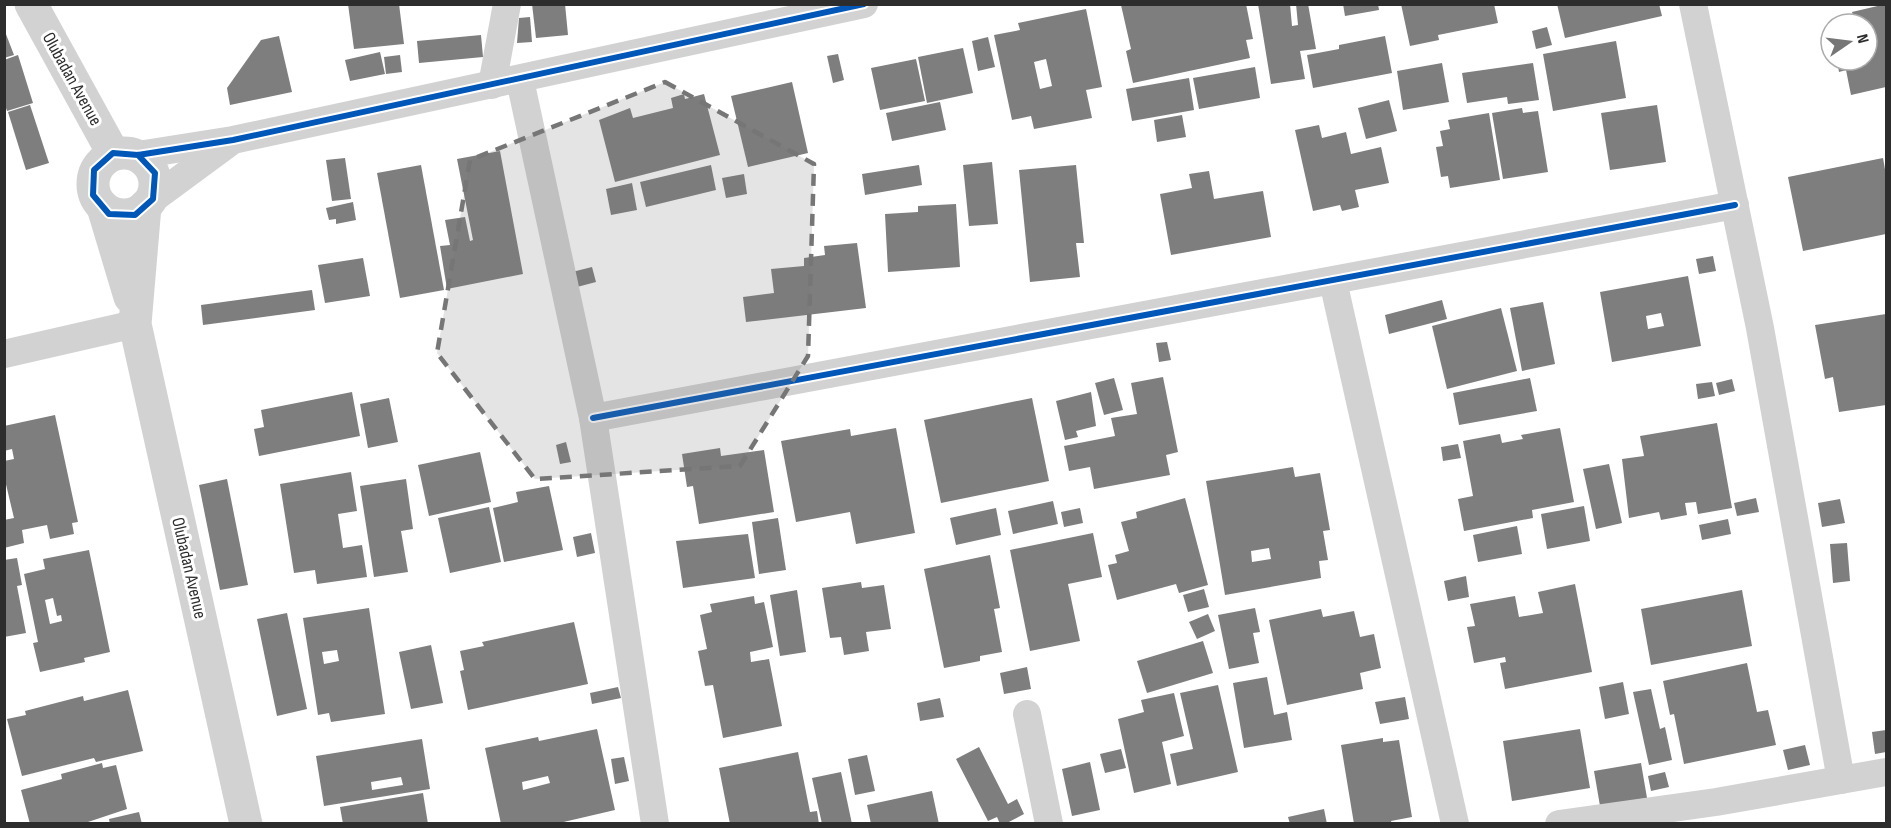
<svg xmlns="http://www.w3.org/2000/svg" width="1891" height="828" font-family="'Sofia Sans Condensed',sans-serif">
<rect width="100%" height="100%" fill="#fff"/>
<!-- building -->
<g fill="#7e7e7e" fill-rule="evenodd">
<path d="M348 4H399L404 44 354 49Z"/>
<path d="M532 4H565L568 35 536 38Z"/>
<path d="M1246 4 1253 39 1246 40 1250 58 1133 83 1126 51 1131 49 1121 5Z"/>
<path d="M1258 4H1290L1292 26 1298 25 1296 4H1308L1316 49 1300 51 1305 79 1271 84Z"/>
<path d="M1343 4H1378L1379 10 1345 16Z"/>
<path d="M1401 4H1494L1498 23 1438 35 1439 40 1410 46Z"/>
<path d="M1557 4H1659L1662 16 1565 38Z"/>
<path d="M1886 4V87L1851 95 1846 70 1839 72 1837 60H1867V24H1836L1835 19 1853 15 1852 12Z"/>
<path d="M1086 9 1102 87 1086 90 1092 118 1034 129 1031 116 1012 120 994 35 1020 30 1018 23ZM1046 59 1052 86 1040 89 1034 62Z"/>
<path d="M530 17 532 42 517 43 519 18Z"/>
<path d="M1547 27 1552 45 1536 49 1532 31Z"/>
<path d="M4 29 14 55 4 58Z"/>
<path d="M481 35 483 57 419 63 417 41Z"/>
<path d="M279 36 292 92 230 105 227 88 261 40Z"/>
<path d="M1385 36 1392 73 1313 88 1307 55 1339 49V45Z"/>
<path d="M988 37 995 67 978 71 972 41Z"/>
<path d="M1616 41 1626 98 1553 111 1543 54Z"/>
<path d="M963 48 973 93 927 103 918 57Z"/>
<path d="M380 52 385 74 350 81 345 60Z"/>
<path d="M838 54 844 80 833 83 827 56Z"/>
<path d="M18 55 33 103 7 111 4 102V60Z"/>
<path d="M400 55 402 72 386 74 384 57Z"/>
<path d="M916 59 925 101 880 110 871 68Z"/>
<path d="M1442 63 1449 102 1403 110 1397 71Z"/>
<path d="M1533 63 1539 100 1508 104 1507 97 1467 103 1462 73Z"/>
<path d="M1255 67 1260 98 1199 109 1193 78Z"/>
<path d="M1189 78 1194 110 1132 121 1126 89Z"/>
<path d="M792 82 808 153 748 167 731 96Z"/>
<path d="M684 94 685 99 704 94 720 155 615 182 599 120 630 108 633 118 673 108 671 98Z"/>
<path d="M1389 100 1397 131 1366 139 1358 108Z"/>
<path d="M940 102 946 130 892 141 886 113Z"/>
<path d="M30 105 49 163 26 170 8 112Z"/>
<path d="M1657 105 1666 162 1610 170 1601 113Z"/>
<path d="M1522 108 1523 113 1538 111 1548 172 1503 179 1492 113Z"/>
<path d="M1489 113 1500 180 1450 188 1448 176 1441 177 1436 147 1443 146 1440 131 1450 129 1448 120Z"/>
<path d="M1182 115 1186 137 1157 142 1154 120Z"/>
<path d="M1319 125 1322 138 1346 132 1351 154 1381 147 1389 183 1355 190 1359 207 1342 211 1340 205 1313 211 1295 130Z"/>
<path d="M500 151 523 274 447 289 440 246 450 245 445 220 465 217 470 241 473 240 457 159Z"/>
<path d="M345 158 351 199 332 201 326 160Z"/>
<path d="M1883 158 1886 175V234L1803 251 1788 177Z"/>
<path d="M992 162 998 224 969 226 963 165Z"/>
<path d="M421 165 444 290 400 298 377 173Z"/>
<path d="M711 165 716 190 646 207 640 182Z"/>
<path d="M919 165 922 185 865 195 862 174Z"/>
<path d="M1076 165 1084 243H1076L1080 277 1030 282 1019 170Z"/>
<path d="M1209 171 1214 199 1263 191 1271 237 1171 255 1160 194 1192 188 1189 174Z"/>
<path d="M744 174 747 194 726 198 722 178Z"/>
<path d="M632 183 637 210 611 215 606 189Z"/>
<path d="M353 202 356 220 336 224V219L329 220 326 208Z"/>
<path d="M956 204 960 267 888 272 885 214 918 212V206Z"/>
<path d="M857 243 866 308 746 322 743 297 774 293 771 269 804 266V258L825 255 824 246Z"/>
<path d="M1713 256 1716 271 1699 274 1696 259Z"/>
<path d="M363 258 370 296 325 303 318 265Z"/>
<path d="M592 267 596 282 577 287 572 272Z"/>
<path d="M1688 276 1701 346 1612 362 1600 292ZM1661 313 1664 326 1648 329 1646 316Z"/>
<path d="M312 290 315 310 203 325 201 305Z"/>
<path d="M1442 300 1447 319 1389 334 1385 315Z"/>
<path d="M1543 302 1555 364 1522 371 1510 308Z"/>
<path d="M1501 308 1517 371 1447 389 1432 326Z"/>
<path d="M1886 314V405L1839 412 1833 377 1825 379 1815 325Z"/>
<path d="M1167 342 1171 360 1159 362 1156 343Z"/>
<path d="M1163 377 1178 452 1166 455 1170 475 1094 489 1090 467 1069 471 1064 446 1115 436 1111 418 1137 414 1131 383Z"/>
<path d="M1114 378 1123 410 1104 415 1095 383Z"/>
<path d="M1530 378 1537 411 1459 425 1453 393Z"/>
<path d="M1732 379 1735 391 1719 395 1716 383Z"/>
<path d="M1712 382 1715 396 1698 399 1696 384Z"/>
<path d="M352 392 360 436 259 456 254 429 264 427 261 410Z"/>
<path d="M1091 392 1096 426 1076 431 1078 437 1065 440 1056 401Z"/>
<path d="M389 398 398 442 368 448 360 404Z"/>
<path d="M1032 398 1049 481 941 503 924 420Z"/>
<path d="M55 415 78 522 72 523 74 534 50 539 47 525 22 530 24 543 4 548V520L14 518 4 476V461L14 459 12 449 4 451V426Z"/>
<path d="M1717 423 1732 508 1698 514 1696 502 1685 503 1687 515 1661 520 1659 512 1629 518 1622 459 1644 456 1640 436Z"/>
<path d="M896 428 915 533 856 544 850 512 796 522 781 441 850 429 851 436Z"/>
<path d="M1560 428 1574 502 1532 510 1533 518 1464 531 1458 499 1473 496 1463 441 1500 434 1502 443 1523 439 1521 435Z"/>
<path d="M566 442 571 462 560 464 556 445Z"/>
<path d="M1458 444 1461 458 1443 461 1441 447Z"/>
<path d="M720 448 721 456 764 450 774 512 699 524 693 486 687 487 682 454Z"/>
<path d="M480 452 491 502 429 516 418 465Z"/>
<path d="M1609 464 1622 523 1596 529 1583 469Z"/>
<path d="M1293 467 1295 477 1320 473 1330 530 1323 531 1328 560 1319 561 1321 578 1225 595 1206 481ZM1269 548 1271 559 1252 562 1251 551Z"/>
<path d="M351 472 357 511 338 514 343 548 362 545 367 577 317 584 315 570 294 573 280 484Z"/>
<path d="M227 479 248 585 220 590 199 485Z"/>
<path d="M406 479 413 529 401 531 408 572 374 577 360 486Z"/>
<path d="M549 486 563 550 504 562 493 508 518 502 516 492Z"/>
<path d="M1185 498 1208 585 1179 593 1176 584 1117 600 1108 565 1117 563 1115 555 1129 551 1121 522 1137 518 1136 512Z"/>
<path d="M1756 498 1759 512 1737 516 1734 503Z"/>
<path d="M1840 499 1845 523 1822 527 1818 503Z"/>
<path d="M1053 501 1058 524 1013 534 1008 511Z"/>
<path d="M1584 506 1590 541 1547 549 1541 514Z"/>
<path d="M489 507 501 562 450 573 438 518Z"/>
<path d="M996 508 1001 535 956 545 950 518Z"/>
<path d="M1080 508 1083 523 1064 527 1061 512Z"/>
<path d="M778 518 786 570 759 574 752 522Z"/>
<path d="M1728 519 1731 534 1702 540 1699 525Z"/>
<path d="M1517 526 1522 554 1478 562 1473 535Z"/>
<path d="M591 533 595 553 577 557 573 537Z"/>
<path d="M1093 533 1102 577 1068 584 1080 641 1030 651 1010 550Z"/>
<path d="M748 534 755 578 683 588 676 541Z"/>
<path d="M1847 543 1850 581 1833 583 1830 544Z"/>
<path d="M89 550 110 652 84 658 85 662 40 672 33 643 38 642 24 574 45 569 43 559ZM53 598 57 616 61 615 62 621 50 624 45 600Z"/>
<path d="M990 555 1000 608 994 609 1002 652 980 656V661L944 668 924 569Z"/>
<path d="M17 558 22 585 17 586 26 633 4 637V560Z"/>
<path d="M1466 576 1469 597 1448 601 1444 581Z"/>
<path d="M861 582 862 588 884 585 891 629 866 632 869 651 844 655 841 637 830 638 822 588Z"/>
<path d="M1575 584 1592 672 1505 689 1500 663 1506 662 1505 657 1474 663 1467 627 1475 626 1470 604 1515 596 1519 617 1543 613 1538 592Z"/>
<path d="M1204 589 1209 607 1188 612 1183 595Z"/>
<path d="M797 590 806 652 780 656 770 595Z"/>
<path d="M1742 590 1752 646 1651 665 1641 609Z"/>
<path d="M754 596 755 604 764 602 773 647 750 652 751 662 769 659 782 726 723 738 713 685 705 686 698 651 707 649 700 615 712 612 710 604Z"/>
<path d="M369 608 385 714 331 722 329 713 318 715 303 618ZM337 650 339 661 324 664 322 652Z"/>
<path d="M1255 608 1260 632 1253 633 1259 663 1229 669 1218 615Z"/>
<path d="M1321 609 1323 617 1354 611 1360 637 1374 634 1381 668 1360 673 1363 689 1287 705 1269 620Z"/>
<path d="M287 613 307 709 277 716 257 619Z"/>
<path d="M1208 614 1215 631 1197 639 1189 622Z"/>
<path d="M574 622 588 684 468 710 460 671 464 670 460 651 484 646 482 642Z"/>
<path d="M1203 641 1213 673 1147 693 1137 661Z"/>
<path d="M431 645 443 703 411 709 399 652Z"/>
<path d="M1747 663 1757 712 1768 710 1776 745 1684 764 1674 714 1670 715 1663 681Z"/>
<path d="M1027 667 1031 689 1004 694 1000 673Z"/>
<path d="M1267 677 1274 715 1287 712 1292 740 1244 748 1233 683Z"/>
<path d="M1623 682 1629 714 1605 719 1599 687Z"/>
<path d="M1218 685 1238 772 1177 786 1170 754 1193 749 1180 693Z"/>
<path d="M618 687 621 698 592 704 590 693Z"/>
<path d="M1651 689 1660 729 1665 727 1672 760 1649 765 1633 692Z"/>
<path d="M128 690 143 751 96 762 94 758 22 776 7 719 26 715 25 711 83 696 84 701Z"/>
<path d="M1174 693 1184 736 1162 742 1171 784 1134 793 1118 719 1144 712 1141 700Z"/>
<path d="M1405 697 1409 719 1380 724 1375 702Z"/>
<path d="M940 698 944 717 920 721 917 703Z"/>
<path d="M597 729 615 810 555 824H501L485 748 538 737 539 741ZM548 776 550 783 523 790 522 782Z"/>
<path d="M1580 729 1590 788 1512 801 1503 741Z"/>
<path d="M1886 730V752L1875 754 1872 732Z"/>
<path d="M1383 738V742L1399 740 1412 817 1391 821 1392 824H1354L1341 745Z"/>
<path d="M422 739 430 789 324 806 316 756ZM401 777 403 785 372 790 371 782Z"/>
<path d="M1805 745 1810 765 1788 770 1783 750Z"/>
<path d="M979 747 1008 804 1017 799 1024 814 1005 824H1000L997 817 988 821 956 759Z"/>
<path d="M1121 749 1126 768 1105 773 1100 754Z"/>
<path d="M798 752 810 812 817 811 819 824H730L719 768Z"/>
<path d="M867 755 875 791 855 795 848 759Z"/>
<path d="M624 757 629 781 615 784 611 759Z"/>
<path d="M1090 762 1100 810 1072 816 1062 769Z"/>
<path d="M102 763 103 768 116 765 127 809 82 824H30L21 790 62 779 61 774Z"/>
<path d="M1641 763 1647 798 1600 806 1594 771Z"/>
<path d="M841 772 852 824H822L812 778Z"/>
<path d="M1665 772 1669 787 1651 791 1648 776Z"/>
<path d="M932 791 939 824H871L867 805Z"/>
<path d="M423 793 428 824H343L340 807Z"/>
<path d="M1324 809 1327 824H1290L1288 817Z"/>
<path d="M139 812 142 824H110L109 819Z"/>
</g>
<g fill="none" stroke-linecap="round" stroke-linejoin="round">
<!-- minor -->
<g stroke="#d2d2d2" stroke-width="28">
<path d="M1693 4 1760 328 1841 780"/>
<path d="M520 80 593 418 655 824"/>
<path d="M492 85 507 4"/>
<path d="M138 155 233 140 864 4"/>
<path d="M153 199 229 143"/>
<path d="M1333 281 1455 824"/>
<path d="M4 354 135 324"/>
<path d="M593 418 1735 205"/>
<path d="M1027 714 1049 824"/>
<path d="M1559 824 1716 802 1886 772"/>
</g>
<!-- tertiary -->
<g stroke="#d2d2d2" stroke-width="33">
<path d="M31 4 113 153"/>
<circle cx="124" cy="184" r="31"/>
<path d="M145 206 135 324 246 824"/>
<path d="M103 207 130 297"/>
</g>
<defs>
<g id="cycleway">
<path d="M138 155 155 173 153 199 135 215 109 214 93 195 94 170 113 153 138 155 233 140 864 4"/>
<path d="M593 418 1735 205"/>
</g>
</defs>
<!-- cycleway casing -->
<use href="#cycleway" stroke="#fff" stroke-width="10"/>
<!-- cycleway -->
<use href="#cycleway" stroke="#0057b8" stroke-width="6"/>
</g>
<!-- marked area -->
<path fill="#767676" fill-opacity="0.2" stroke="#767676" stroke-width="4.5" stroke-dasharray="12 8" stroke-linejoin="round" d="M665 82 814 164 808 356 740 466 535 479 437 353 470 160Z"/>
<g text-anchor="middle" dominant-baseline="central" stroke-width="6" stroke-linejoin="round" paint-order="stroke">
<!-- street labels -->
<g font-size="18" fill="#2d2d2d" stroke="#fff">
<text transform="translate(72 79) rotate(61)">Olubadan Avenue</text>
<text transform="translate(189 568) rotate(77)">Olubadan Avenue</text>
</g>
</g>
<!-- border -->
<rect width="1891" height="828" fill="none" stroke="#2d2d2d" stroke-width="12"/>
<!-- north arrow -->
<g transform="translate(1849 42) rotate(76)"><circle r="28" fill="#ffffff" stroke="#ababab" stroke-width="1.5"/>
<path d="M0-4.5L10 22L0 15L-10 22Z" fill="#767676"/>
<text y="-9" font-size="16" font-weight="bold" text-anchor="middle" fill="#2d2d2d">N</text>
</g>
</svg>
